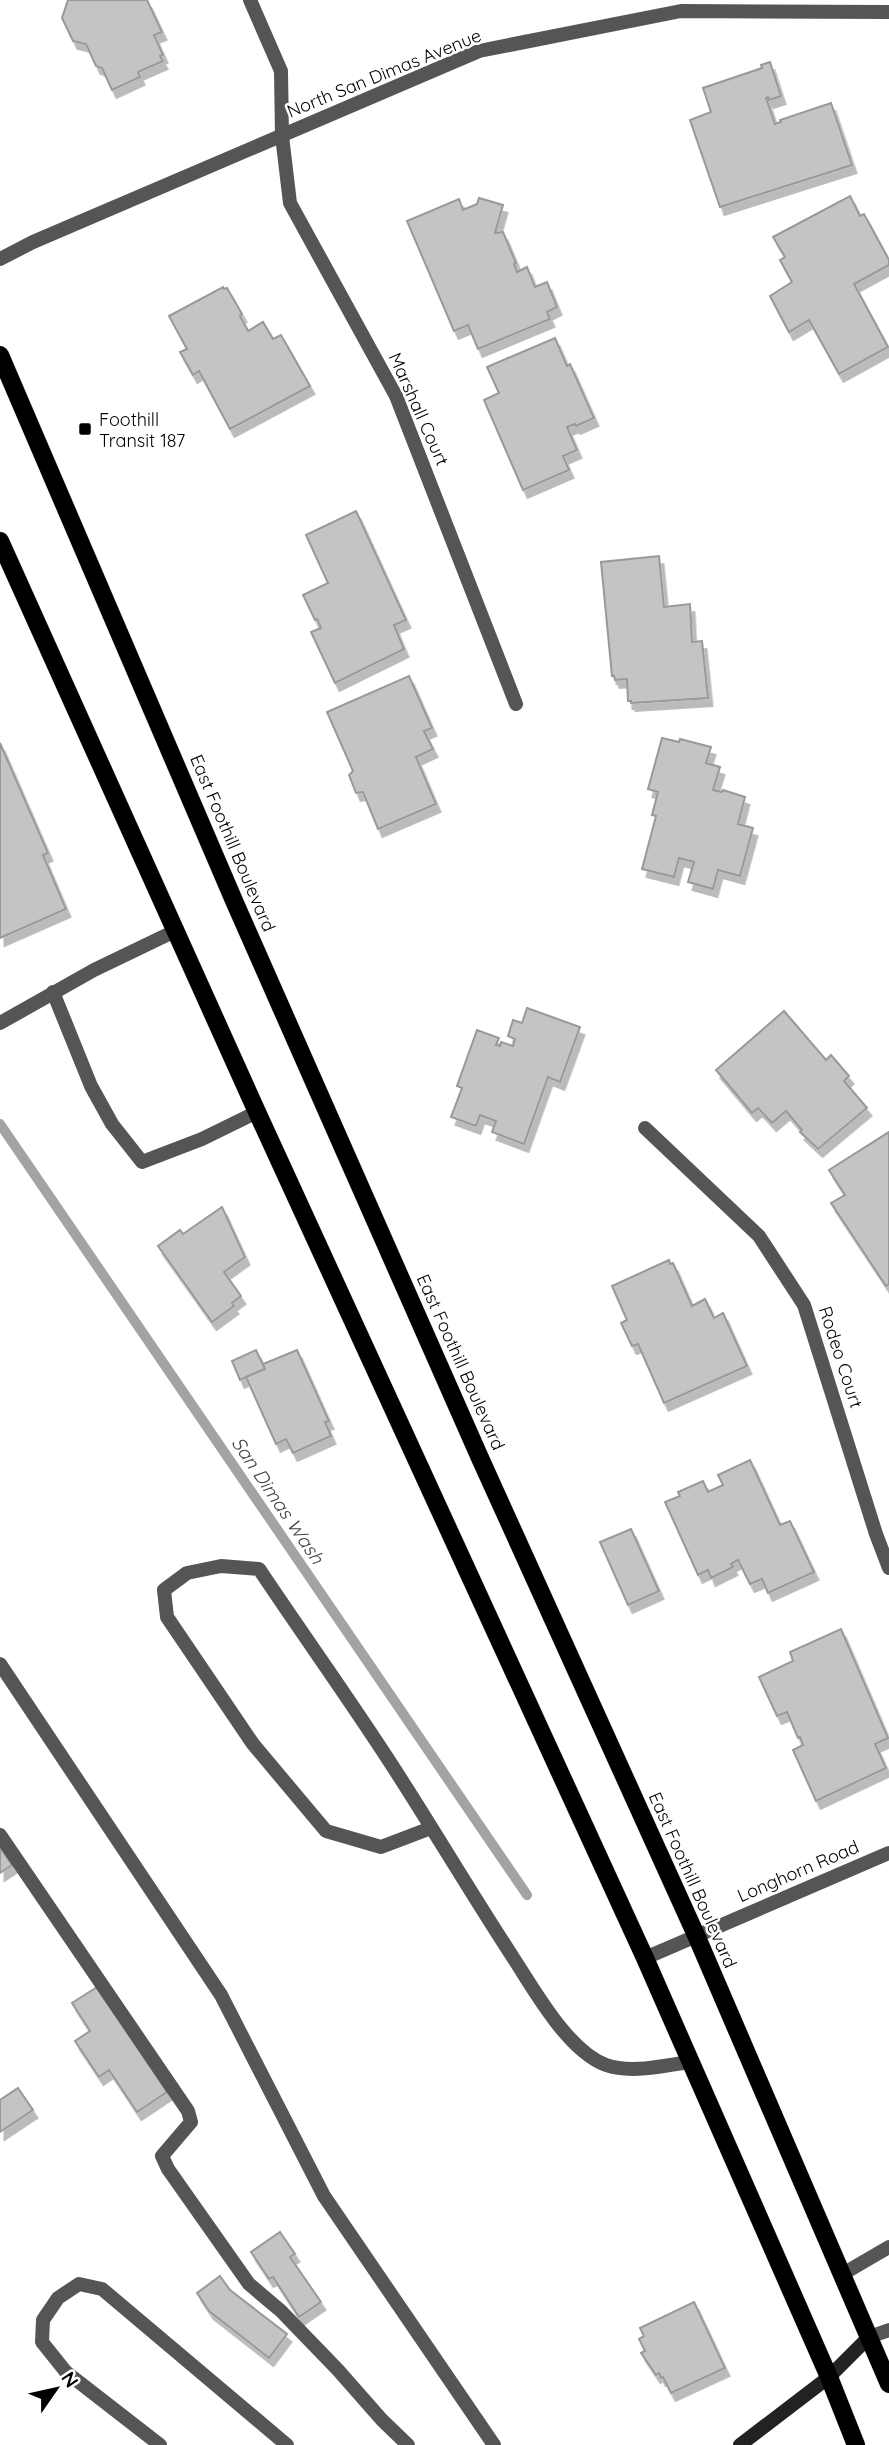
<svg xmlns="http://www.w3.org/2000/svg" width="889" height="2445" font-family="Quicksand,sans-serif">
<defs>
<filter id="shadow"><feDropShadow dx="4.5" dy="8" stdDeviation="0" flood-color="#0004"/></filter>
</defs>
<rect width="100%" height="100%" fill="#fff"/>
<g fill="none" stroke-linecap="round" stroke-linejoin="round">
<!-- stream -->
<path stroke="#a3a3a3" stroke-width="10" d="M0 1124 527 1895"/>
</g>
<!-- building -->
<g fill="#c4c4c4" stroke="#999" stroke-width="2" filter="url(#shadow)">
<path d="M68 0H147L162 32 154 35 163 55 160 56 163 61 138 72 140 77 112 90 102 68 96 66 86 44 73 41 62 18Z"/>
<path d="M770 62 781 96 769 100 768 97 766 98 775 124 781 122 780 120 831 103 852 165 720 207 690 120 711 112 703 88 762 68 761 65Z"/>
<path d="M850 196 860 216 864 214 889 260V265L854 284 888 347 839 374 809 320 789 332 770 296 792 282 780 260 785 257 773 237Z"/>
<path d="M479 198 503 205 495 233 503 232 516 263 514 264 517 272 527 267 535 287 547 282 557 307 547 312 550 319 478 349 468 325 454 331 407 221 459 199 463 210 477 204Z"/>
<path d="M223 287 224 289 227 288 242 314 240 316 248 331 263 322 273 339 281 335 310 386 230 429 199 371 193 375 180 352 187 349 169 316Z"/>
<path d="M555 338 567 366 570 364 594 418 576 426 575 424 567 427 577 450 563 456 569 470 523 490 484 400 499 393 487 367Z"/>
<path d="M356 511 406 620 394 625 404 649 335 683 311 632 321 628 317 619 315 620 303 595 328 583 306 535Z"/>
<path d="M659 556 664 607 690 604 692 642 702 641 708 698 631 703V701H628L627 679 615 680 614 676H612L601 562Z"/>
<path d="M409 676 432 728 424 731 433 749 416 757 436 804 378 829 363 792 356 793 349 775 353 771 327 712Z"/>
<path d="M662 738 679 742 680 739 711 747 706 763 720 767 713 790 722 792 723 790 745 797 738 824 753 828 740 876 718 870 713 889 688 882 694 862 679 858 674 877 642 869 656 816 652 815 658 792 648 789Z"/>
<path d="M0 743 48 853 43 855 66 909 0 938Z"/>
<path d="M527 1008 580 1027 560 1082 548 1077 524 1144 492 1132 496 1121 480 1115 476 1126 451 1117 462 1088 457 1086 477 1030 499 1038 496 1045 500 1046 501 1042 513 1046 515 1039 508 1036 513 1020 522 1023Z"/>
<path d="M784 1011 826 1060 831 1055 849 1076 844 1081 867 1108 818 1149 800 1132 802 1130 786 1111 772 1123 758 1108 752 1113 716 1070Z"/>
<path d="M889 1132V1284L886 1286 831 1203 845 1195 829 1170Z"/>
<path d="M222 1207 245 1257 224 1272 241 1296 232 1303 234 1306 212 1322 158 1246 180 1230 183 1234Z"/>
<path d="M669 1260 670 1264 673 1263 692 1306 705 1299 714 1318 723 1313 747 1366 664 1403 638 1344 632 1346 621 1323 627 1320 612 1286Z"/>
<path d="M256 1350 265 1369 240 1380 232 1361Z"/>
<path d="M297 1350 329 1421 325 1422 331 1436 293 1453 286 1439 276 1444 246 1377 265 1369 263 1364Z"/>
<path d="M750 1460 780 1525 790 1521 814 1572 768 1593 762 1579 750 1584 738 1560 731 1564 733 1567 711 1578 708 1570 698 1575 665 1502 680 1496 678 1492 703 1481 708 1492 723 1485 718 1475Z"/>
<path d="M631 1529 659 1591 628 1605 600 1542Z"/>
<path d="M841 1629 888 1738 875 1744 886 1768 816 1801 793 1750 803 1745 800 1737 798 1738 787 1712 777 1716 759 1677 793 1661 790 1652Z"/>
<path d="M0 1847 12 1865 0 1873Z"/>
<path d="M97 1987 167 2092 137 2112 109 2070 99 2077 75 2041 90 2031 72 2003Z"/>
<path d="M18 2088 33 2110 0 2132V2100Z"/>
<path d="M280 2232 295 2254 290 2257 321 2302 299 2317 273 2277 269 2279 251 2252Z"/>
<path d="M220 2276 230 2290 287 2334 269 2358 209 2311 197 2293Z"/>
<path d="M694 2302 725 2368 671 2393 663 2377 661 2378 659 2373 656 2375 641 2353 645 2351 639 2339 644 2336 640 2328Z"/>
</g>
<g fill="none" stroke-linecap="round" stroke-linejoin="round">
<defs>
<g id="primary">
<path d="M0 355 235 903 480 1458 696 1935 889 2384"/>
<path d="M0 541 257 1112 645 1958 829 2377 856 2445"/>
</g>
</defs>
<!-- primary casing -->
<use href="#primary" stroke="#dbdbdb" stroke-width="19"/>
<!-- service -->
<g stroke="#555" stroke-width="14">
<path d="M53 992 91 1086 112 1124 142 1162 202 1139 257 1112"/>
<path d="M0 1023 94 970 175 931"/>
<path d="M0 1664 221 1995 324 2196 494 2445"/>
<path d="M431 1828 381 1847 326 1831 253 1744 167 1617 164 1590 187 1573 221 1566 259 1569C307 1641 358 1711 404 1784 441 1842 476 1901 514 1959 535 1991 568 2051 606 2065 632 2074 665 2065 690 2062"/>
<path d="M0 1835 188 2111 191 2122 162 2156 168 2169 249 2284 281 2311 338 2370 382 2420 408 2445"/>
<path d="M841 2275 889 2247"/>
<path d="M869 2337 889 2330"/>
<path d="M160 2445 66 2372 42 2342 43 2320 58 2298 79 2284 102 2289 287 2445"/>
</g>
<!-- minor -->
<g stroke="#555" stroke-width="14">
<path d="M250 0 281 71 282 136 290 203 396 396 516 704"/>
<path d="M0 259 33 242 479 51 681 11 889 12"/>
<path d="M645 1128 759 1236 804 1305 876 1534 889 1568"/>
<path d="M645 1958 889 1853"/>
</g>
<!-- secondary -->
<path stroke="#222" stroke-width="14" d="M740 2445 829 2377 869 2337"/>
<!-- primary -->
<use href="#primary" stroke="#000" stroke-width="18"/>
</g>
<!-- markers -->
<rect fill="#000" stroke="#fff" stroke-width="2.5" x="78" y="422" width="14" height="14" rx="3.5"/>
<g text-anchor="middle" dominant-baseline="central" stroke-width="5" stroke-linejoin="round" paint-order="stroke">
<!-- street labels -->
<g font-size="18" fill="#000" stroke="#fff">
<text transform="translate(384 73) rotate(-22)">North San Dimas Avenue</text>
<text transform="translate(419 409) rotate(66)">Marshall Court</text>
<text transform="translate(233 843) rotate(67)">East Foothill Boulevard</text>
<text transform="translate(841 1357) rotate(72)">Rodeo Court</text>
<text transform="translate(461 1362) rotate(66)">East Foothill Boulevard</text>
<text transform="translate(798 1871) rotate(-23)">Longhorn Road</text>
<text transform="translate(693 1880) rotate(66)">East Foothill Boulevard</text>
</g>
<!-- poi labels -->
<g font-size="18" fill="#000" stroke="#fff" text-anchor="start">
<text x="99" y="419">Foothill<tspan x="99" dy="21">Transit 187</tspan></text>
</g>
<!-- water labels -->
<g font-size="19" font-style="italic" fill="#444" stroke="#fff">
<text transform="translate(278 1500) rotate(56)">San Dimas Wash</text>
</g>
</g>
<!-- north arrow -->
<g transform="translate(56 2389) rotate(56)" stroke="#ffffff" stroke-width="5" paint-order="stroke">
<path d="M0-5L12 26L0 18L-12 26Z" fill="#000000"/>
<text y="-10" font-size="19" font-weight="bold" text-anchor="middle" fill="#000000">N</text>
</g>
</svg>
